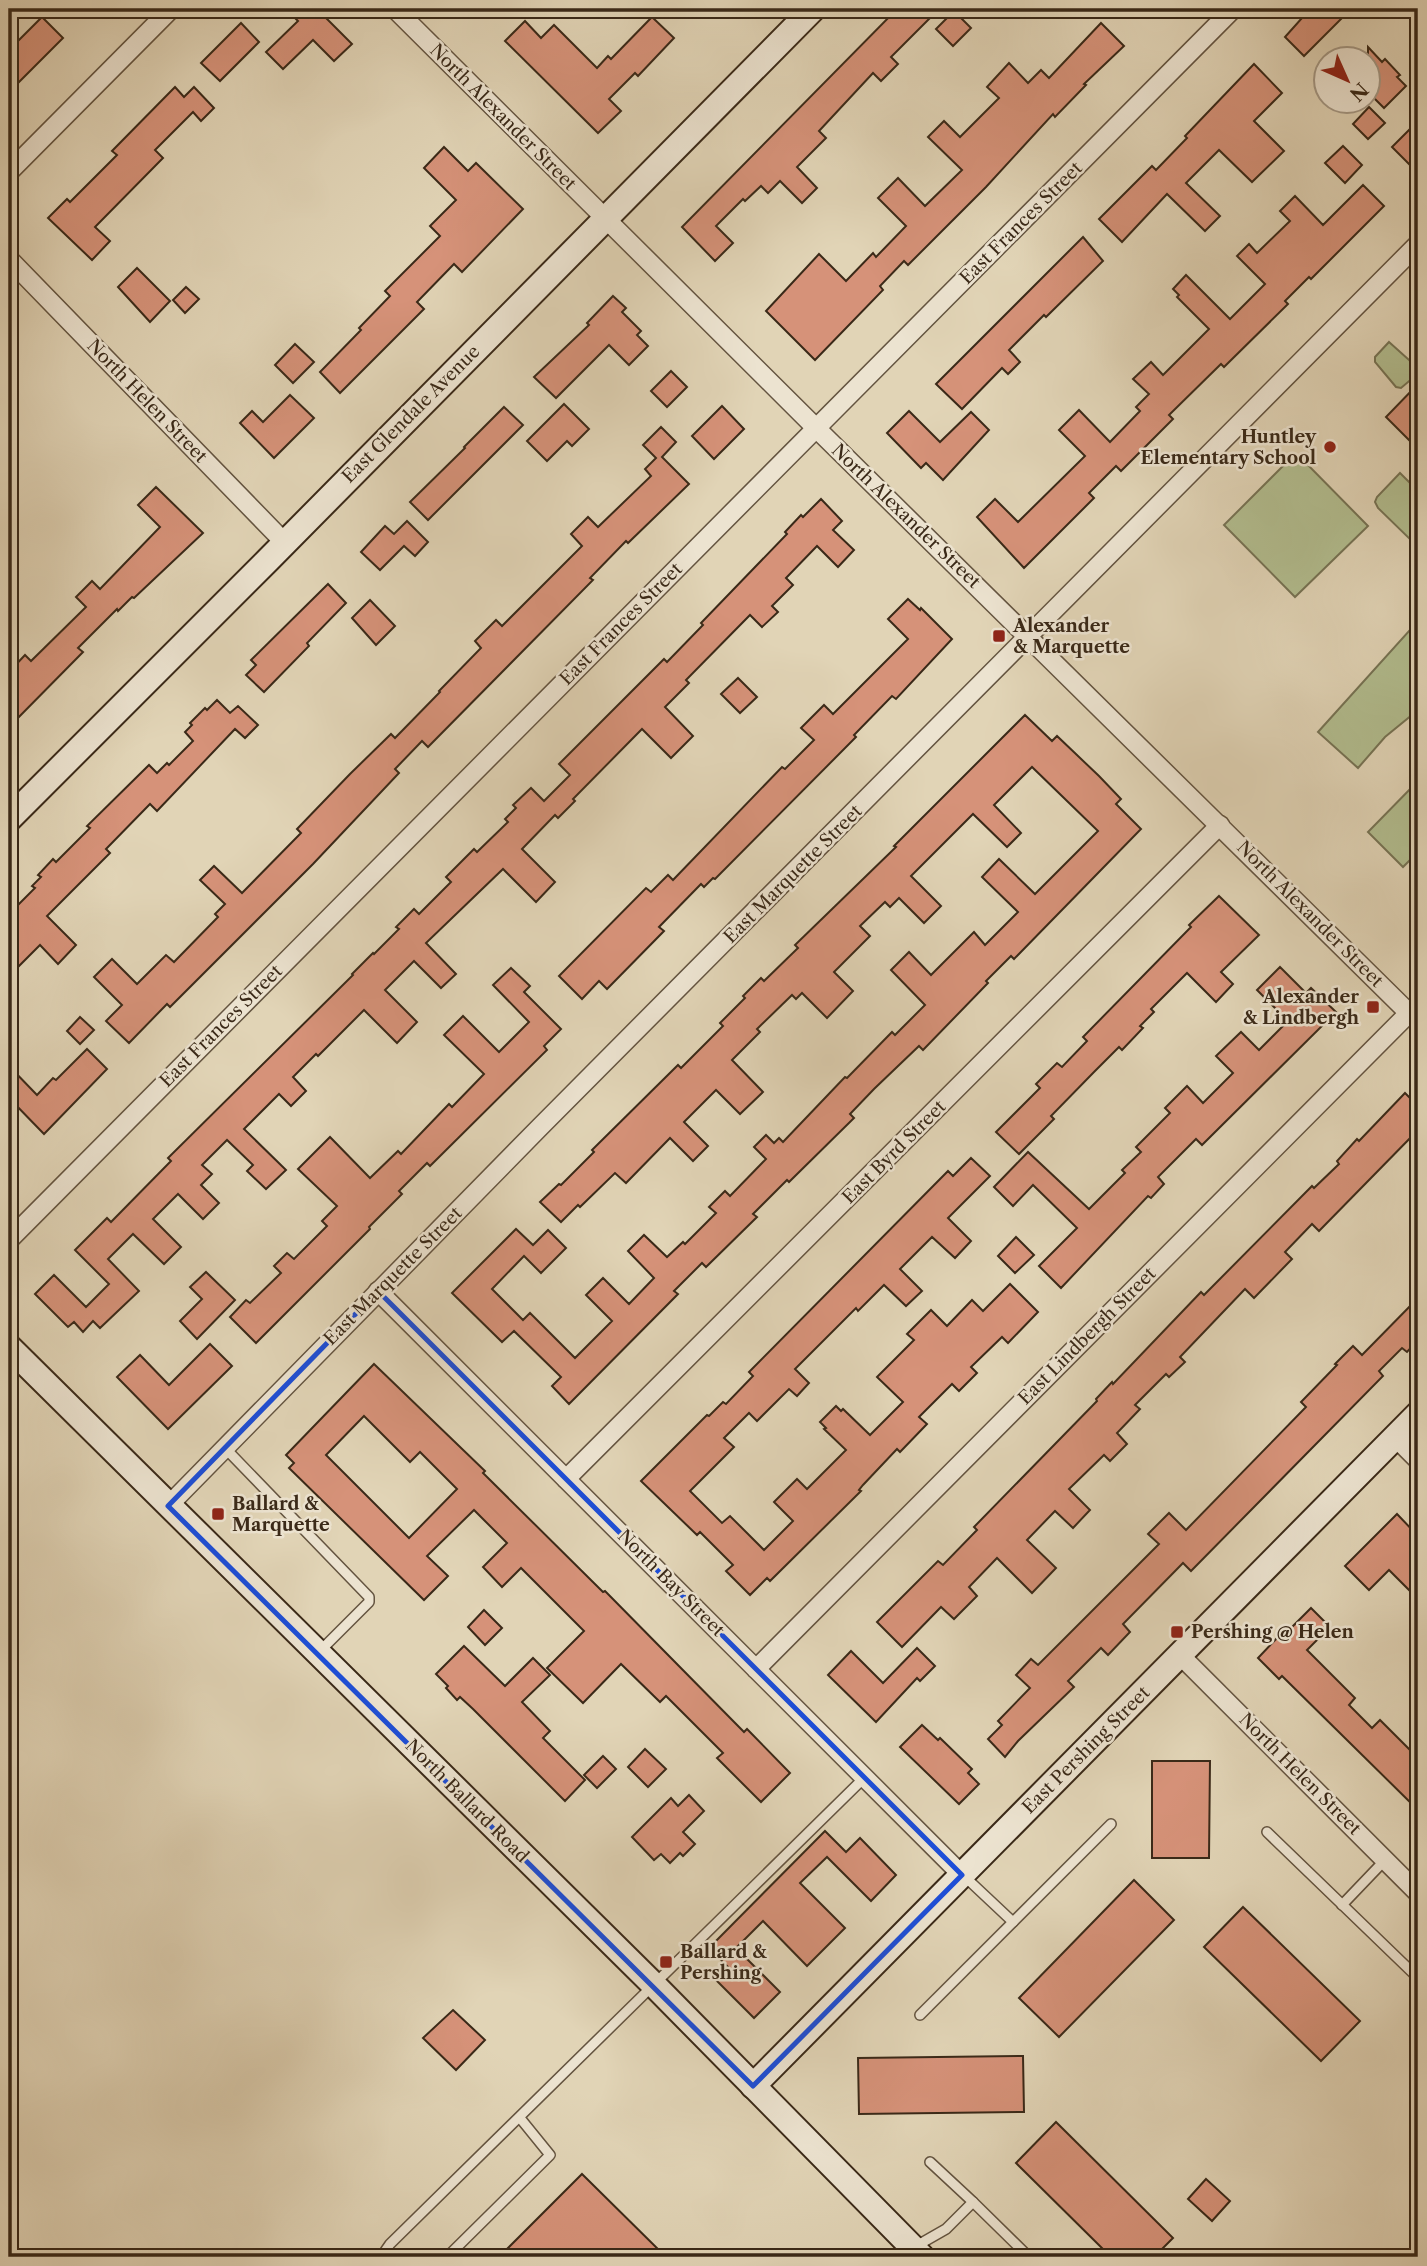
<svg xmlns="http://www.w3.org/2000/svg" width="1427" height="2266" font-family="'Libre Caslon Text',serif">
<rect width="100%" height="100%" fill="#e1d4b6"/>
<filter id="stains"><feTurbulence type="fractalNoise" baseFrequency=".00286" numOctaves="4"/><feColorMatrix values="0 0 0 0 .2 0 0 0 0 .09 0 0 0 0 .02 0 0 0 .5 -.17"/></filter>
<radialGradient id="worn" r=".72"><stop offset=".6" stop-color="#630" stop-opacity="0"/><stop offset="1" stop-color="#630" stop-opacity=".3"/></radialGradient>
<!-- green -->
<g fill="#b2bd8f" stroke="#767354" stroke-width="2">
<path d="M1389 342 1418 368 1414 377 1401 388 1396 387 1375 362V357Z"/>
<path d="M1288 461H1304L1368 526 1295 597 1224 525Z"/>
<path d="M1400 473 1418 491V547L1378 508 1375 502 1377 497Z"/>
<path d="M1418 621V710L1385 737 1358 768 1318 732Z"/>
<path d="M1418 781V852L1403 867 1368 832Z"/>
</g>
<!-- building -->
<g fill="#d69279" stroke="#3a2918" stroke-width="2" fill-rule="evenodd">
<path d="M286 9H337L327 19 352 44 334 61 313 40 283 69 266 52 298 21Z"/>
<path d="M897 9H939L891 57 898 64 881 81 873 73 819 131 826 138 797 167 817 188 802 203 780 181 768 193 761 186 745 201 743 199 716 226 733 243 715 261 682 227Z"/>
<path d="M1310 9H1351L1304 56 1285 37Z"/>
<path d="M954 11 971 28 953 46 936 29Z"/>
<path d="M42 17 63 38 19 82 9 72V50Z"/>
<path d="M652 17 674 38 638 76 635 73 609 99 621 111 598 133 505 41 525 21 541 38 554 25 597 68 608 56 611 59Z"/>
<path d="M241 23 259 42 220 81 201 63Z"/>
<path d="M1101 23 1124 46 1084 84 1086 85 1055 117 1053 114 986 187 908 265 904 261 880 286 883 290 815 360 766 311 819 254 846 281 873 253 876 257 906 226 878 198 898 178 925 206 962 170 928 137 944 121 960 137 999 98 987 87 1009 63 1028 83 1041 70 1049 78Z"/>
<path d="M1368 47 1382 62 1385 59 1400 75 1397 77 1406 86 1384 108 1368 92Z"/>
<path d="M1254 64 1282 93 1254 121 1284 151 1252 182 1219 150 1186 183 1220 216 1205 231 1167 194 1122 242 1099 219 1152 166 1156 170 1187 138 1185 136Z"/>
<path d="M175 87 184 97 194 87 214 108 201 121 193 112 155 150 163 158 95 227 110 241 92 260 48 218 67 199 70 202 117 155 112 151Z"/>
<path d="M1369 107 1385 123 1368 139 1353 124Z"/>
<path d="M1418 121V173L1392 147Z"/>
<path d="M1343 146 1362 165 1345 183 1325 163Z"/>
<path d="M444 147 468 171 476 163 523 209 462 272 454 264 417 302 424 309 340 393 320 372 361 330 359 328 390 296 385 291 440 236 430 226 456 200 424 168Z"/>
<path d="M1363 185 1384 206 1311 279 1309 277 1285 301 1288 304 1224 367 1221 364 1169 415 1173 419 1121 471 1116 466 1089 493 1094 498 1024 568 977 517 995 499 1018 522 1085 456 1059 430 1079 410 1110 442 1140 411 1136 407 1149 394 1133 379 1151 362 1163 375 1209 329 1177 297 1179 295 1173 289 1186 275 1230 319 1265 284 1237 256 1249 244 1257 253 1290 221 1280 211 1295 196 1323 225Z"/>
<path d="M1083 237 1103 261 1046 317 1044 315 1009 350 1020 362 1008 374 1002 368 962 409 936 384Z"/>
<path d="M137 268 170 301 150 322 118 287Z"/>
<path d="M186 287 199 299 185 313 173 300Z"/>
<path d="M613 296 626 308 622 312 641 331 637 335 648 346 629 365 609 345 556 398 534 377 589 325 587 323Z"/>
<path d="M295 344 314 362 293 383 275 365Z"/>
<path d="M671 371 687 387 667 407 651 391Z"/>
<path d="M1418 384V449L1386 417Z"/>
<path d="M290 395 314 418 274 458 240 423 252 411 263 422Z"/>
<path d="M564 404 589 429 572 446 567 441 547 461 527 441Z"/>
<path d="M722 406 744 429 714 459 692 436Z"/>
<path d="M504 407 523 425 428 520 410 502 465 448 464 447Z"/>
<path d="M909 411 940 442 971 412 989 430 943 480 926 463 921 468 887 433Z"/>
<path d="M661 427 676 442 662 457 689 484 628 543 626 541 590 578 593 580 428 747 422 741 395 769 399 773 313 864 170 1007 167 1004 129 1043 106 1021 122 1005 94 977 112 959 137 984 166 955 174 962 218 917 215 914 225 904 200 880 214 866 242 893 301 833 297 829 350 774 391 734 395 738 440 692 439 691 481 648 475 641 496 620 502 626 582 546 571 534 588 517 598 527 651 476 645 469 656 458 643 445Z"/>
<path d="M156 487 203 533 134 598 132 597 118 611 117 609 78 648 83 652 9 727V672L25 655 31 661 86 607 76 597 92 581 100 589 160 527 138 505Z"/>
<path d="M821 499 842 521 833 530 854 550 838 567 817 546 786 578 793 585 772 606 778 612 762 627 750 615 686 680 689 683 665 707 693 736 671 758 642 729 573 799 575 801 558 818 555 815 522 849 555 882 536 902 503 869 426 943 456 974 441 988 414 961 385 990 417 1022 397 1043 364 1010 318 1056 316 1054 293 1077 306 1091 291 1106 279 1094 244 1129 286 1170 266 1189 247 1171 253 1165 227 1140 202 1165 212 1174 201 1185 219 1203 203 1219 178 1194 153 1219 181 1247 164 1264 133 1234 108 1259 139 1291 100 1328 93 1321 83 1332 74 1322 68 1327 35 1294 54 1275 86 1307 109 1284 75 1250 107 1218 111 1222 171 1161 168 1158 353 975 352 974 373 953 374 954 399 929 396 927 414 909 419 914 451 882 446 877 474 849 477 852 508 822 505 819 516 808 513 805 531 788 544 801 570 775 559 764 664 659 667 662 703 625 701 623 787 534 785 532 801 515 803 517Z"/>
<path d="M407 521 428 542 415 556 404 546 380 570 361 552 385 526 394 534Z"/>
<path d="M328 584 346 603 307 643 309 646 264 692 246 675 256 665 251 660Z"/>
<path d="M908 599 920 610 921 608 952 639 896 699 892 696 854 735 856 737 715 879 713 878 704 887 701 884 659 927 664 931 607 989 599 981 582 999 559 976 646 888 651 892 668 875 673 880 782 767 785 769 814 740 801 728 824 705 833 714 908 639 888 619Z"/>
<path d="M370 600 395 626 376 645 352 618Z"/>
<path d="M738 678 757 697 740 713 721 694Z"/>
<path d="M217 700 230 713 238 706 258 725 245 738 235 729 157 811 150 804 106 849 110 853 47 916 76 945 58 964 40 945 9 976V914L35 888 32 886 41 877 38 875 53 859 56 862 90 828 87 826 149 765 157 773 167 763 169 765 193 741 185 732 192 725 190 723 205 708 207 710Z"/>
<path d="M1025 715 1052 741 1057 736 1099 776 1121 799 1116 804 1141 829 1014 959 1011 956 986 981 988 983 923 1050 919 1046 874 1089 850 1114 854 1118 789 1182 787 1180 753 1214 757 1217 706 1267 702 1263 674 1291 678 1294 569 1404 552 1386 561 1377 514 1331 502 1342 452 1293 516 1229 533 1245 548 1230 566 1248 541 1273 524 1256 492 1289 523 1320 530 1313 575 1358 612 1321 586 1295 603 1278 629 1304 654 1278 628 1251 644 1235 667 1257 683 1242 685 1244 716 1213 709 1207 725 1191 730 1196 766 1159 754 1147 766 1135 774 1143 779 1138 783 1142 845 1077 847 1078 892 1032 895 1035 925 1005 891 970 909 952 931 975 974 932 985 945 1018 912 982 877 999 859 1035 894 1098 831 1032 767 994 805 1021 833 1007 847 973 814 911 876 941 906 924 923 899 898 890 907 885 902 860 926 870 936 834 972 853 991 827 1018 802 993 796 999 792 995 757 1029 760 1032 732 1060 763 1092 740 1114 716 1090 684 1122 708 1146 693 1161 670 1138 626 1183 615 1173 580 1207 578 1205 561 1222 540 1202 559 1184 561 1185 594 1152 592 1150 678 1065 681 1068 723 1026 720 1023 745 998 743 996 761 978 764 981 798 948 795 945 896 847 894 846Z"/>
<path d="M1219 896 1259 935 1221 972 1233 984 1216 1002 1187 973 1151 1009 1154 1012 1140 1026 1143 1028 1122 1050 1119 1047 1094 1072 1051 1116 1054 1119 1019 1154 996 1132 1040 1088 1036 1084 1057 1063 1062 1067 1087 1041 1083 1037 1191 927 1189 925Z"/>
<path d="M1280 967 1306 993 1311 988 1336 1012 1202 1145 1196 1139 1158 1177 1164 1184 1151 1198 1148 1196 1061 1288 1039 1266 1077 1228 1033 1185 1013 1206 994 1187 1028 1152 1089 1209 1125 1173 1122 1170 1141 1152 1136 1147 1170 1113 1165 1108 1187 1086 1203 1103 1233 1073 1216 1056 1241 1032 1259 1050 1288 1021 1257 990Z"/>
<path d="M511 968 530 986 524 992 561 1029 544 1046 547 1050 430 1166 427 1163 399 1191 402 1194 369 1227 370 1229 256 1343 230 1317 246 1300 250 1303 281 1273 274 1266 287 1253 294 1259 327 1226 322 1221 337 1206 298 1169 330 1137 370 1178 398 1151 401 1154 449 1104 452 1107 484 1074 444 1035 463 1016 499 1052 529 1022 493 985Z"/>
<path d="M80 1017 94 1030 80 1044 67 1031Z"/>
<path d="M87 1049 107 1069 44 1134 9 1098V1066L37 1095 53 1078 56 1080Z"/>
<path d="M1405 1093 1418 1106V1130L1319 1231 1312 1224 1285 1252 1292 1259 1254 1298 1245 1289 1180 1357 1185 1362 1169 1377 1166 1374 1135 1405 1140 1409 1117 1433 1127 1444 1110 1461 1104 1455 1069 1489 1090 1510 1073 1528 1055 1511 1027 1540 1056 1568 1032 1593 997 1558 969 1587 977 1596 954 1619 941 1607 902 1647 877 1622 938 1561 943 1565 977 1530 974 1527 1097 1401 1096 1399 1112 1382 1113 1384 1201 1292 1204 1295 1312 1186 1314 1188 1339 1164 1337 1161 1357 1139 1359 1141Z"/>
<path d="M971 1158 990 1176 948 1218 971 1241 955 1258 932 1237 900 1269 922 1291 906 1306 884 1285 858 1311 856 1308 795 1369 809 1383 797 1396 789 1389 757 1421 749 1413 724 1438 734 1447 690 1491 722 1523 730 1516 764 1550 793 1521 774 1502 797 1479 807 1489 846 1450 824 1429 826 1428 820 1422 836 1406 841 1411 843 1409 870 1435 903 1402 877 1377 914 1340 907 1334 931 1310 947 1326 972 1300 983 1311 1010 1284 1038 1312 1008 1343 1002 1337 971 1367 977 1373 959 1391 952 1384 919 1417 927 1424 900 1452 897 1449 863 1485 859 1490 861 1491 770 1581 767 1578 750 1595 726 1571 733 1565 700 1532 697 1535 641 1481 707 1415 709 1416 723 1402 726 1404 753 1376 749 1372 948 1171 953 1176Z"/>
<path d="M1016 1237 1034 1255 1015 1273 998 1256Z"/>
<path d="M206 1272 235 1300 197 1339 180 1321 202 1299 190 1287Z"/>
<path d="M1418 1298V1340L1407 1352 1402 1348 1379 1371 1383 1376 1191 1571 1183 1563 1123 1624 1130 1632 1108 1655 1101 1648 1068 1681 1074 1687 1018 1741 1005 1757 988 1739 1002 1725 998 1721 1030 1688 1016 1675 1031 1659 1038 1665 1159 1544 1148 1534 1169 1513 1186 1530 1306 1407 1301 1402 1337 1365 1335 1364 1353 1346 1362 1355Z"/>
<path d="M210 1344 232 1366 168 1429 117 1377 140 1355 169 1385Z"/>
<path d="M374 1364 485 1471 483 1473 603 1592 605 1591 744 1732 747 1729 790 1773 761 1802 717 1758 723 1753 666 1696 660 1702 621 1664 583 1703 547 1668 584 1631 521 1568 502 1587 483 1567 507 1543 474 1510 427 1556 448 1576 424 1600 289 1468 294 1463 286 1455ZM364 1416 410 1462 420 1452 457 1489 409 1538 326 1455Z"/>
<path d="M1397 1514 1418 1536V1599L1389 1570 1369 1590 1345 1566Z"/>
<path d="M1311 1608 1330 1627 1307 1650 1355 1698 1349 1705 1372 1728 1380 1720 1418 1758V1810L1282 1676 1279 1679 1258 1658 1277 1638 1279 1640Z"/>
<path d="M484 1610 502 1628 485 1645 468 1627Z"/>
<path d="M464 1646 505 1686 533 1658 550 1675 522 1702 550 1731 543 1738 585 1780 565 1801 473 1709 460 1697 457 1700 446 1688 448 1686 436 1674Z"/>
<path d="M917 1648 935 1666 920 1681 917 1678 876 1722 828 1675 851 1651 883 1683Z"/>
<path d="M922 1725 938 1740 940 1738 972 1769 968 1773 979 1784 959 1804 900 1747Z"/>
<path d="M645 1749 666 1769 648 1787 628 1767Z"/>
<path d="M603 1756 616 1769 597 1788 584 1775Z"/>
<path d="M1152 1761H1210L1209 1858H1152Z"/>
<path d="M689 1795 704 1811 683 1832 695 1844 683 1856 680 1853 670 1863 661 1854 654 1860 632 1837 671 1798 678 1806Z"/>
<path d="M825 1831 846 1852 860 1838 896 1875 871 1901 827 1857 800 1883 845 1928 807 1966 763 1921 736 1948 780 1992 754 2018 716 1980 729 1968 709 1948Z"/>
<path d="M1134 1880 1174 1920 1059 2037 1019 1998Z"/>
<path d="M1243 1907 1360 2021 1321 2061 1204 1947Z"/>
<path d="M453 2010 485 2040 456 2070 423 2038Z"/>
<path d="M1023 2056 1024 2112 859 2114 858 2058Z"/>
<path d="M1056 2122 1173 2238 1154 2257H1111L1016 2163Z"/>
<path d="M582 2174 666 2257H499Z"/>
<path d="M1206 2179 1230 2201 1212 2221 1188 2199Z"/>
</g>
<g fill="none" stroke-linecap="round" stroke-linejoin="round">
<defs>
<g id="lane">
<path d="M225 1448 369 1597V1602L320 1651"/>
<path d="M1267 1832 1413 1973"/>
<path d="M963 1875 1013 1922"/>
<path d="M1342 1905 1385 1860"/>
<path d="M920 2015 1111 1824"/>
<path d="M930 2162 973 2202"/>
<path d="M381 2257 390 2244 865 1777"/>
<path d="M447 2257 550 2155 520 2118"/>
<path d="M897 2257 946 2229 973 2202 1029 2257"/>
</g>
<g id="street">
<path d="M395 9 817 429 1418 1022"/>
<path d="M9 172 171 9"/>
<path d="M9 259 285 543"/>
<path d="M9 1240 1233 9"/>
<path d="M378 1291 962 1875"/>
<path d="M1395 1437 1418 1460"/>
<path d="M566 1479 1220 825"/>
<path d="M168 1506 540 1127 1418 244"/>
<path d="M1181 1656 1418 1893"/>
<path d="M756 1669 1418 1004"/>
</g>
<g id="secondary">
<path d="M9 819 268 560 813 9"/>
<path d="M9 1347 655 1986 922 2257"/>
<path d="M753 2086 1418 1414"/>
</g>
</defs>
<!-- lane casing -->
<use href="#lane" stroke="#645440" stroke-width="12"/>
<!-- street casing -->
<use href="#street" stroke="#645440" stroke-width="21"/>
<!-- secondary casing -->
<use href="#secondary" stroke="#3a2918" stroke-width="28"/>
<!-- lane -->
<use href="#lane" stroke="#ece3d0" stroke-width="9"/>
<!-- street -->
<use href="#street" stroke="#ece3d0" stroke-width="18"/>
<!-- secondary -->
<use href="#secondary" stroke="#ece3d0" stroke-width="24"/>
</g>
<!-- marked area -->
<path fill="none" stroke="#1d4ed8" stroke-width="5" stroke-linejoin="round" d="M378 1291 962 1875 753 2086 168 1506Z"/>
<!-- markers -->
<g fill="#8f2418" stroke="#ece3d0" stroke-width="2.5">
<circle cx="1330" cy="447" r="7"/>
<rect x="992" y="629" width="14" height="14" rx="3.5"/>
<rect x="1366" y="1000" width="14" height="14" rx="3.5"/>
<rect x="211" y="1507" width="14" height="14" rx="3.5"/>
<rect x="1170" y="1625" width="14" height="14" rx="3.5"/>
<rect x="659" y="1955" width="14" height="14" rx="3.5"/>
</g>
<g text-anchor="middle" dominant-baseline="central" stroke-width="5" stroke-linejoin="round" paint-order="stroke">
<!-- street labels -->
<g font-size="18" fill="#3a2918" stroke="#ece3d0">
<text transform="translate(503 117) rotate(45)">North Alexander Street</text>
<text transform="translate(1021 223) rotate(-45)">East Frances Street</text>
<text transform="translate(147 401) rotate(46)">North Helen Street</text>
<text transform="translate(411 414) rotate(-45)">East Glendale Avenue</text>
<text transform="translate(906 516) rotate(44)">North Alexander Street</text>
<text transform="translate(621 624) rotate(-45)">East Frances Street</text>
<text transform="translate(793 874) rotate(-45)">East Marquette Street</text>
<text transform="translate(1310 914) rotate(45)">North Alexander Street</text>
<text transform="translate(221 1026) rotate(-45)">East Frances Street</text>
<text transform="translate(894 1152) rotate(-45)">East Byrd Street</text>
<text transform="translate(393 1276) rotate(-45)">East Marquette Street</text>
<text transform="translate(1087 1336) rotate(-45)">East Lindbergh Street</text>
<text transform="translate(671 1583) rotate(45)">North Bay Street</text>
<text transform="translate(1086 1750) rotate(-45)">East Pershing Street</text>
<text transform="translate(1300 1774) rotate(45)">North Helen Street</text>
<text transform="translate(467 1801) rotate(45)">North Ballard Road</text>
</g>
<!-- poi labels -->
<g font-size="18" font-weight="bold" fill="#3a2918" stroke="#ece3d0" text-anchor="start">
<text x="1316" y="437" text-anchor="end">Huntley<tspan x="1316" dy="21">Elementary School</tspan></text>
<text x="1013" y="626">Alexander<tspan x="1013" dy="21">&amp; Marquette</tspan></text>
<text x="1359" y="997" text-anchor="end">Alexander<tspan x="1359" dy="21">&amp; Lindbergh</tspan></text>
<text x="232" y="1504">Ballard &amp;<tspan x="232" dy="21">Marquette</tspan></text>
<text x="1191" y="1632">Pershing @ Helen</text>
<text x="680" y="1952">Ballard &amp;<tspan x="680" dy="21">Pershing</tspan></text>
</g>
</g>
<!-- margin -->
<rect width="1427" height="2266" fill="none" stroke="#e1d4b6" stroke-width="35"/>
<rect x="10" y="10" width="1406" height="2245" fill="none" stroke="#3a2918" stroke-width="3.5"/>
<rect x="18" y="18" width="1392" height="2231" fill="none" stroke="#3a2918" stroke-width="2"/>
<!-- north arrow -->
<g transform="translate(1347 80) rotate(135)"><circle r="33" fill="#ece3d0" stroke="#a59986" stroke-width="2"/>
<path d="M0-5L12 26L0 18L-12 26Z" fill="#8f2418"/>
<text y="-10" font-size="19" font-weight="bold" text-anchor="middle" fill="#3a2918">N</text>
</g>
<rect width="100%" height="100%" filter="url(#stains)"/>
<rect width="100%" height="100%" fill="url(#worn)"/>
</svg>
